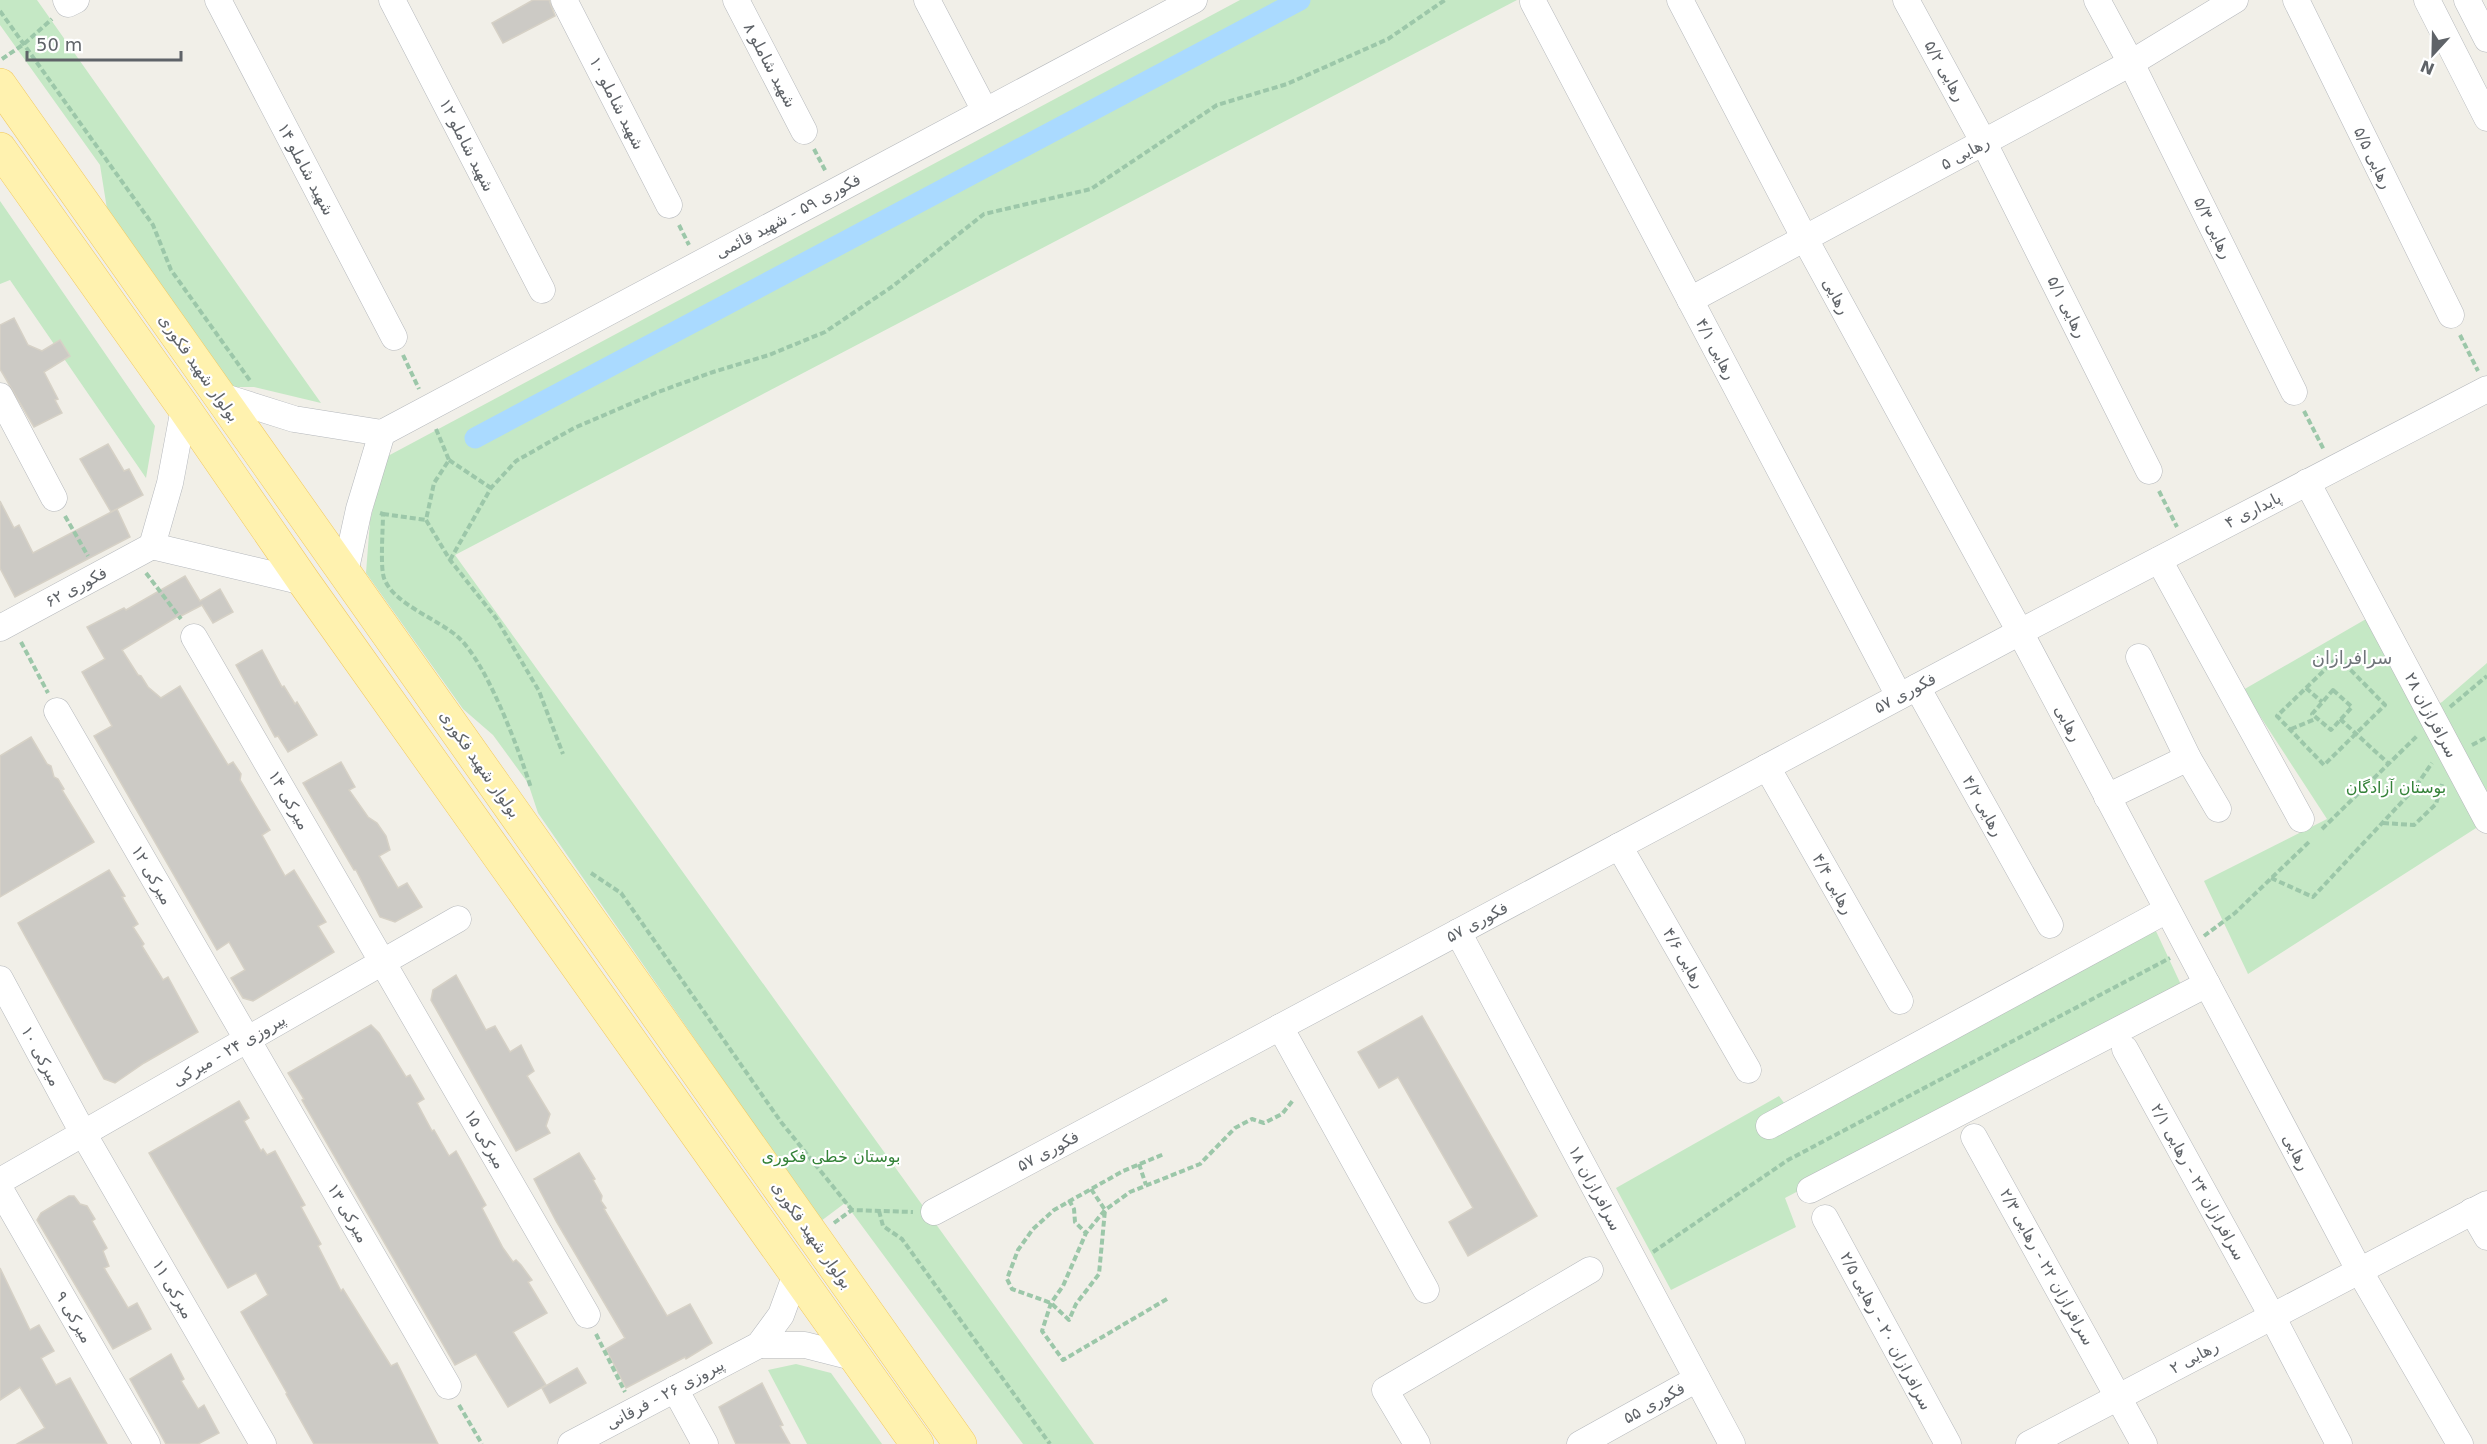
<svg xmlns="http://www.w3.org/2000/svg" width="2487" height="1444" font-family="'DejaVu Sans',Cairo,sans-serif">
<rect width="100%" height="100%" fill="#f1efe8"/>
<!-- green -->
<g fill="#c5e8c5">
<path d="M0 0H37L321 403 254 387H225L107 209 100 165 0 25Z"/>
<path d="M1240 0H1517L455 555 1094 1444H1023L845 1203 821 1221 538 813 528 783 493 735 463 709 366 573 370 521 386 457Z"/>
<path d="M0 201 155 426 146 478 10 280 0 284Z"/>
<path d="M2366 619 2418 714 2442 702 2487 663V821L2248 974 2204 881 2327 819 2243 690Z"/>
<path d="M2155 929 2183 989 1785 1198 1796 1227 1671 1290 1616 1188 1779 1096 1796 1119Z"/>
<path d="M796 1364 831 1373 882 1444H807L768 1370Z"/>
</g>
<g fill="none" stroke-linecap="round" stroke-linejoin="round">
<!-- canal -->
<path stroke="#aadaff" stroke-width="21" d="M475 438 1300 0"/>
</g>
<!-- building -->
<g fill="#cccac5" stroke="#d6d1c6" stroke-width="1.5">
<path d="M533 0H549L555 16 503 43 492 23Z"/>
<path d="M14 318 28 345 42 351 60 340 70 356 44 372 58 399 55 400 62 413 34 427 0 369V325Z"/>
<path d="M108 444 124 471 129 469 143 495 111 512 80 459Z"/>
<path d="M0 501 14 528 19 525 33 553 117 509 130 537 15 597 0 568Z"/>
<path d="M185 576 200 601 220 589 233 612 213 623 202 605 181 616 180 615 122 650 138 675 141 676 148 687 161 698 180 686 228 765 233 762 241 774 240 780 270 830 262 835 285 876 294 870 326 922 318 926 334 952 253 1001 243 998 231 978 245 970 229 942 217 950 94 736 112 726 82 672 105 659 87 627 124 608 126 610Z"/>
<path d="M262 650 282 687 284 686 295 704 297 702 317 735 288 752 278 736 275 737 236 665Z"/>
<path d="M31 737 47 764 51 766 54 777 58 779 64 789 62 790 94 842 0 897V756Z"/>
<path d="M341 762 355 787 349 790 368 817 377 823 386 836 390 850 379 856 398 888 407 883 422 907 395 922 380 917 356 870H354L303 783Z"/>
<path d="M109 870 125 896 122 897 138 924 133 927 144 944 142 946 163 980 168 977 198 1032 144 1063 115 1083 104 1079 18 923Z"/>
<path d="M456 975 486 1030 495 1026 510 1052 521 1045 534 1071 527 1076 550 1114 546 1126 550 1133 516 1151 431 1000 433 990Z"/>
<path d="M1422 1016 1537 1216 1468 1256 1449 1222 1473 1208 1398 1077 1379 1088 1358 1052Z"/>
<path d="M371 1025 379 1033 406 1077 410 1075 424 1099 417 1103 432 1131 434 1130 449 1156 456 1151 486 1205 482 1208 503 1248 513 1262 516 1260 521 1265 532 1280 528 1282 547 1313 513 1332 546 1385 508 1407 476 1354 455 1365 302 1100 304 1099 288 1073Z"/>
<path d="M239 1101 249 1118 244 1121 261 1151 263 1149 267 1155 275 1151 305 1205 301 1207 321 1244 318 1246 341 1291 343 1289 391 1366 397 1363 438 1444H314L286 1394 287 1393 241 1312 268 1295 256 1273 228 1288 149 1153Z"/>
<path d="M579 1153 595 1179 593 1180 602 1196 601 1201 606 1208 604 1209 667 1316 690 1304 712 1343 686 1359 685 1357 626 1388 606 1349 625 1338 556 1221 534 1179Z"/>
<path d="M69 1196H74L80 1204 87 1206 95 1219 92 1221 107 1248 103 1251 109 1266 104 1268 128 1308 137 1303 151 1329 113 1349 37 1220 41 1213Z"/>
<path d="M0 1268 30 1330 39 1325 54 1351 41 1358 56 1385 70 1378 107 1444H17L45 1428 20 1387 0 1400Z"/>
<path d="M171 1354 184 1379 181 1381 198 1409 204 1405 219 1433 198 1444H166L130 1379Z"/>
<path d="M577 1368 586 1383 550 1403 542 1388Z"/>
<path d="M762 1383 783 1425 780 1426 790 1444H736L719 1407Z"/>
</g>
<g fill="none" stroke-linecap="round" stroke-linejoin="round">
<defs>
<g id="minor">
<path d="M66 0 68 4 76 0"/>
<path d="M218 0 394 337"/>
<path d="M392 0 542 290"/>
<path d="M564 0 669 205"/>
<path d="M736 0 804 131"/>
<path d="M927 0 985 111"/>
<path d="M1680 0 1805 239 2020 632 2359 1270 2460 1444"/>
<path d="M1906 0 1984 143 2149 471"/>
<path d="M2097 0 2131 63 2294 392"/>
<path d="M2296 0 2451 315"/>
<path d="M2427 0 2487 118"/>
<path d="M2467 0 2487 39"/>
<path d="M1533 2 1899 696"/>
<path d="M1690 300 2131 63 2235 0"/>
<path d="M218 395 294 419 382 433"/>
<path d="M0 396 54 498"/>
<path d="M382 433 1194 0"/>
<path d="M2307 482 2487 820"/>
<path d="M152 546 304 582"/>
<path d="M152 546 170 483 184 408"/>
<path d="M2159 560 2301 819"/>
<path d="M345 573 359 509 382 433"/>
<path d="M0 628 152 546"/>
<path d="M194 637 587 1315"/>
<path d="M2139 657 2188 758 2218 809"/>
<path d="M1917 687 2050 925"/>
<path d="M57 711 448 1386"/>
<path d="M1767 767 1900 1001"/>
<path d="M2107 797 2188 758"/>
<path d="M1619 846 1748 1070"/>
<path d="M1458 932 1732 1444"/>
<path d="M0 979 83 1133 263 1444"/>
<path d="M1280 1027 1426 1290"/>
<path d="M2125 1049 2272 1316 2339 1444"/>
<path d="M1769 1126 2167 910"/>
<path d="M1974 1137 2144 1444"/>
<path d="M0 1181 458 919"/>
<path d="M0 1189 147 1444"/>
<path d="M1810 1190 2207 984"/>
<path d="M2472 1211 2487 1237"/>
<path d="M934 1212 2020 632 2487 389"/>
<path d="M1825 1218 1948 1444"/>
<path d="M759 1345H805L856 1358"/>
<path d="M675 1389 705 1444"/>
<path d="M571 1444 759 1345 781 1315 796 1274"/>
<path d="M1417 1444 1385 1390 1590 1270"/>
<path d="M1580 1444 1697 1379"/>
<path d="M2029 1444 2487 1204"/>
</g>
<g id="major">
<path d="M0 85 960 1444"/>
<path d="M0 149 184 408 304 582 917 1444"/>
</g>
</defs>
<!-- minor casing -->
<use href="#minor" stroke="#b5b8bc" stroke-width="27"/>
<!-- major casing -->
<use href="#major" stroke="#f2c960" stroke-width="34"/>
<!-- path -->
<g stroke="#9cc7a9" stroke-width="4" stroke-dasharray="6 3" stroke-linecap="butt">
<path d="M0 11 153 225 171 270 251 382"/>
<path d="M2 59 24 44 52 19"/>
<path d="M814 149 826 172"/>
<path d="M679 225 689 245"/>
<path d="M2460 335 2478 371"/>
<path d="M403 355 419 389"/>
<path d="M2304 411 2324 450"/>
<path d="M436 429 449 460 434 483 426 520 450 560 496 618 539 691 563 754"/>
<path d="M449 460 491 488"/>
<path d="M2159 491 2177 527"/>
<path d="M380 513 383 514C383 528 380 567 384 578 393 604 438 619 458 637 487 663 519 750 531 788"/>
<path d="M383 514 426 520"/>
<path d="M65 516 88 556"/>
<path d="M450 560 491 488 516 461 574 428 658 392 713 372 769 355 825 332 893 286 984 214 1091 189 1217 105 1287 84 1388 39 1445 0"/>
<path d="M146 573 181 619"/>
<path d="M21 642 48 693"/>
<path d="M2338 657 2385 705 2324 765 2277 716Z"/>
<path d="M2306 688 2322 702"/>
<path d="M2333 690 2352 707 2331 730 2312 714Z"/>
<path d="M2450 707 2487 676"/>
<path d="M2340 719 2389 764"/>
<path d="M2291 729 2318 718"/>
<path d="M2472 745 2487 737"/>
<path d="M2383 823 2414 825 2436 804 2442 784"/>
<path d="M2322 829 2417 736"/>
<path d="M591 873 621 893 781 1122 852 1210"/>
<path d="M2271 878 2313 897 2414 789 2432 763"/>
<path d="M2204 936 2235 913 2310 841"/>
<path d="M1139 1164 1146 1185"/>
<path d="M1091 1189 1105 1210 1099 1274 1076 1304 1069 1320 1051 1303 1012 1289 1007 1279 1018 1250 1033 1229 1054 1210 1123 1171 1164 1154"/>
<path d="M1069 1200 1074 1209 1075 1222 1086 1233"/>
<path d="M879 1211 883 1226 902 1239 1050 1444"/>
<path d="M834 1223 852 1210 913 1212"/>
<path d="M1653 1252 1788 1160 2170 958"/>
<path d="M1167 1299 1063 1360 1042 1331 1051 1303 1063 1286 1086 1233 1105 1210 1130 1192 1200 1164 1235 1128 1252 1119 1264 1123 1282 1114 1294 1099"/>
<path d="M596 1334 625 1392"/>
<path d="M459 1405 482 1444"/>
</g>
<!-- minor -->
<use href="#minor" stroke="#fff" stroke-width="26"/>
<!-- major -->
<use href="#major" stroke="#fff2af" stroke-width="33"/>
</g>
<g text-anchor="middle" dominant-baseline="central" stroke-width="4.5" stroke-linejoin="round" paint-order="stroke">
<!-- street labels -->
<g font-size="16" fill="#5f6368" stroke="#fff">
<text transform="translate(770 65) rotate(62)">شهید شاملو ۸</text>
<text transform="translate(1945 71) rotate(61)">رهایی ۵/۲</text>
<text transform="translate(617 103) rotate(63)">شهید شاملو ۱۰</text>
<text transform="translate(467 145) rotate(63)">شهید شاملو ۱۲</text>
<text transform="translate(1965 153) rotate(-28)">رهایی ۵</text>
<text transform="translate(2373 158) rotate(64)">رهایی ۵/۵</text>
<text transform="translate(306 169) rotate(62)">شهید شاملو ۱۴</text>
<text transform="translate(788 216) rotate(-28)">فکوری ۵۹ - شهید قائمی</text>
<text transform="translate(2213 228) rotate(64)">رهایی ۵/۳</text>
<text transform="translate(1836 296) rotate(61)">رهایی</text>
<text transform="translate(2067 307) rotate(63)">رهایی ۵/۱</text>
<text transform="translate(1716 349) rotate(62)">رهایی ۴/۱</text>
<text transform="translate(199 368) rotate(55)">بولوار شهید فکوری</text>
<text transform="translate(2253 510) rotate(-27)">پایداری ۴</text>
<text transform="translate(76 587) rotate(-28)">فکوری ۶۲</text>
<text transform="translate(1905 693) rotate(-28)">فکوری ۵۷</text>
<text transform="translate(2431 715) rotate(62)">سرافرازان ۲۸</text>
<text transform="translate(2068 723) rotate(62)">رهایی</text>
<text transform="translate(480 764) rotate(55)">بولوار شهید فکوری</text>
<text transform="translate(289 800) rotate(60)">میرکی ۱۴</text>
<text transform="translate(1983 806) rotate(61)">رهایی ۴/۲</text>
<text transform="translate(152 875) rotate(60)">میرکی ۱۲</text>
<text transform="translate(1833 884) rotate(61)">رهایی ۴/۴</text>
<text transform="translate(1477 922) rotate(-28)">فکوری ۵۷</text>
<text transform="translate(1684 958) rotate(60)">رهایی ۴/۶</text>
<text transform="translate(229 1050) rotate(-30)">پیروزی ۲۴ - میرکی</text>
<text transform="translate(41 1056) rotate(62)">میرکی ۱۰</text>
<text transform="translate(485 1139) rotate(60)">میرکی ۱۵</text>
<text transform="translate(1048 1151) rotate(-28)">فکوری ۵۷</text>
<text transform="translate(2296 1152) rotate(62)">رهایی</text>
<text transform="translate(2198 1182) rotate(61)">سرافرازان ۲۴ - رهایی ۲/۱</text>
<text transform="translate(1595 1188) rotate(62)">سرافرازان ۱۸</text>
<text transform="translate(348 1213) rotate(60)">میرکی ۱۳</text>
<text transform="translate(812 1235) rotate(55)">بولوار شهید فکوری</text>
<text transform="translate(2047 1267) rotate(61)">سرافرازان ۲۲ - رهایی ۲/۳</text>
<text transform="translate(173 1289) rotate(60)">میرکی ۱۱</text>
<text transform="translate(74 1317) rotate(60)">میرکی ۹</text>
<text transform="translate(1886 1331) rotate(62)">سرافرازان ۲۰ - رهایی ۲/۵</text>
<text transform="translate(2194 1357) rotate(-28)">رهایی ۲</text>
<text transform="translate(665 1394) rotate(-28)">پیروزی ۲۶ - فرقانی</text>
<text transform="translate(1654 1403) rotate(-29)">فکوری ۵۵</text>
</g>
<!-- park labels -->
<g font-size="16" fill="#348238" stroke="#fff">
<text x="2396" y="787">بوستان آزادگان</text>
<text x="831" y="1156">بوستان خطی فکوری</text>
</g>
<!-- neighbourhood labels -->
<g font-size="18" fill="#70757a" stroke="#fff">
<text x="2352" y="657">سرافرازان</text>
</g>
</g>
<!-- north arrow -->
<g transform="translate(2433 54) rotate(202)" stroke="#ffffff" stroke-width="4.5" paint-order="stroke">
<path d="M0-4.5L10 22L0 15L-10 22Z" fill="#5f6368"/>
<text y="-9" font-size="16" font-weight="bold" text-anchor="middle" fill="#5f6368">N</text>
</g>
<!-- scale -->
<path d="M27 51v9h154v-9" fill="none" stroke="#5f6368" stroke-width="3"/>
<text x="36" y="51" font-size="18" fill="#5f6368" stroke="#ffffff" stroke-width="4.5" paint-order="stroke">50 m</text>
</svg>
